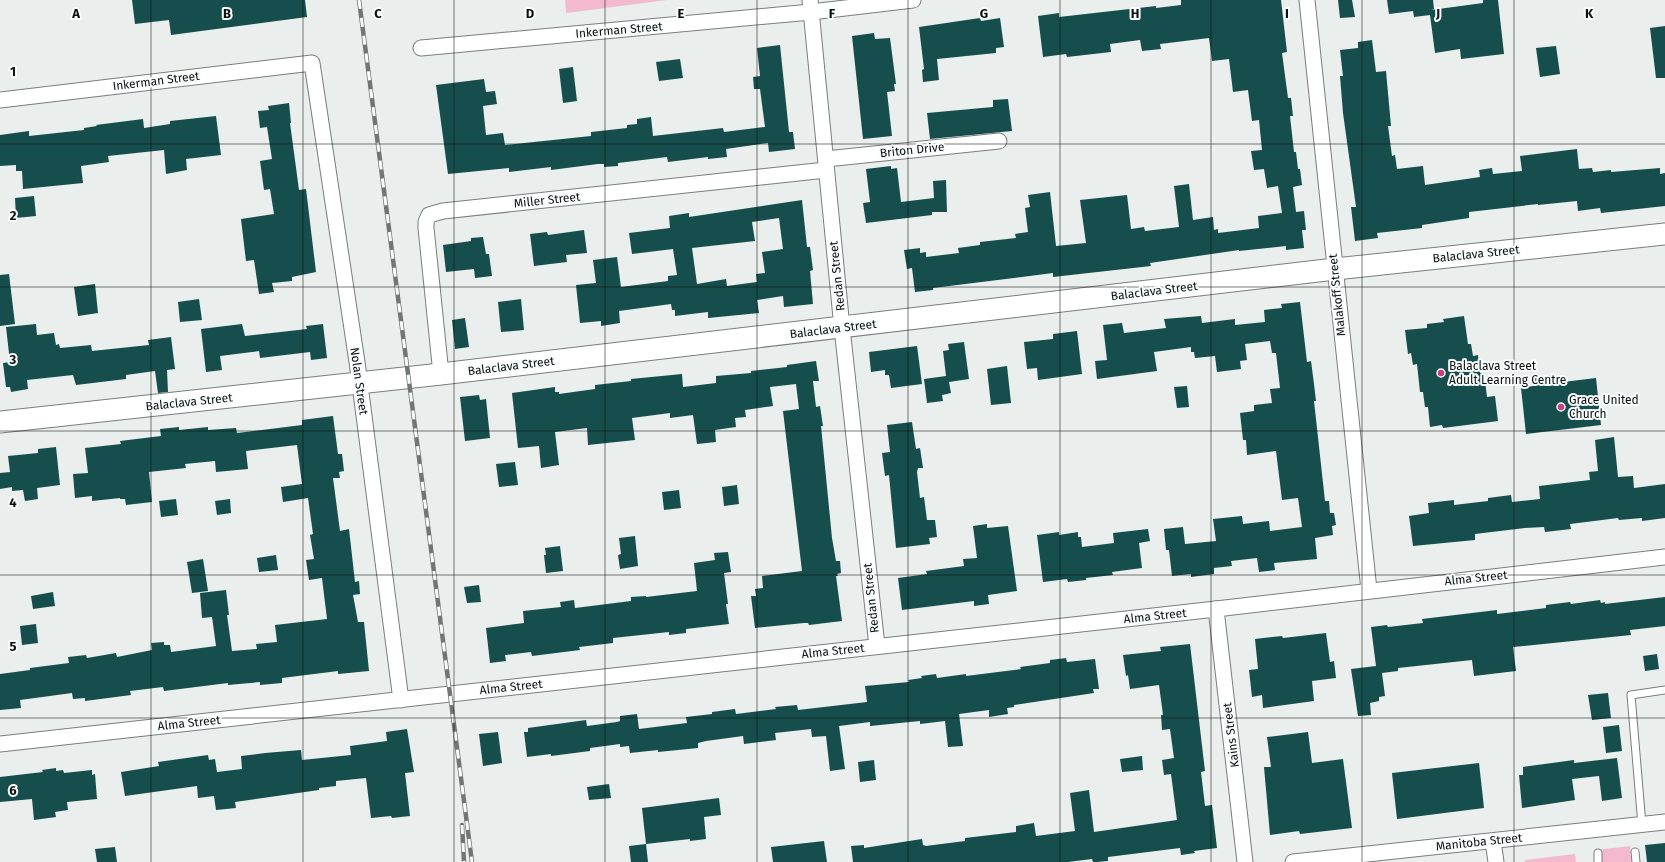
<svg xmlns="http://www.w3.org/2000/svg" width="1665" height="862" font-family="'Fira Sans',sans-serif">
<rect width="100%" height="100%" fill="#eaefee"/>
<!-- green -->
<g fill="#f3b9ce">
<path d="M565 0H667L566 13Z"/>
<path d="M1630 846 1631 862H1598L1596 850Z"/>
<path d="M1575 854 1576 862H1525V860Z"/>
</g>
<!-- building -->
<g fill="#154e4d" fill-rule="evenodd">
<path d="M132 0H305L307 17 171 35 169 20 135 24Z"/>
<path d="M1181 0H1281L1287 52 1282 53 1288 98H1291L1293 116H1290L1294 152H1296L1298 169H1300L1302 185 1293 187 1296 212 1304 211 1306 230H1302L1304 248 1286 250V246L1239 251V250L1150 263 1151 266 1053 277V273L933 288V290L915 292 912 268 907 269 904 250 920 248V253L926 252V257L959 253 958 248 980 245V242L1016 238 1015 234 1028 232 1025 208 1030 207 1028 195 1050 192 1056 246 1086 243 1080 200 1127 195 1131 229 1144 227 1145 231 1179 227 1174 186 1189 184 1193 220 1213 217 1214 230 1218 229V233L1259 228 1258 216 1282 213 1278 186 1267 188 1264 169 1254 170 1251 151 1262 150 1259 120 1252 121 1248 90 1233 92 1229 59 1212 61 1209 38 1160 44 1161 49 1142 51 1140 40 1110 44 1111 52 1067 57 1066 54 1043 57 1038 16 1059 13V17L1156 6V8L1181 5Z"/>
<path d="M1338 0H1352L1355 17 1340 18Z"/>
<path d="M1387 0H1433L1434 9 1431 10 1483 3V0H1498L1504 54 1461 59 1460 49 1435 53 1430 15 1414 17 1413 11 1389 14Z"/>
<path d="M980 18 981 21 1000 18 1004 47 996 48V53L937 59 939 80 923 82 922 70 924 69 919 27Z"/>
<path d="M1665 26V78H1656L1650 28Z"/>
<path d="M874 33 875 39 890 38 896 84H894L895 91 887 92 892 136 863 139 852 36Z"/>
<path d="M1372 40 1376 72 1386 71 1391 126H1388L1392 156 1395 155 1397 169 1423 166 1425 185 1480 177 1479 170 1492 168 1493 174 1522 171 1520 156 1577 149 1579 169 1592 168 1593 172 1611 170V172L1660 168V174L1665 173V206L1601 213 1600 208 1578 211 1577 201 1538 205V204L1469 212V218L1422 225V228L1377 233 1378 238 1355 241 1351 207H1356L1343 113 1340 76H1343L1340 50 1358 48V42Z"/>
<path d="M780 45 789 132H793L795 149 769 152 768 143 726 149 727 157 708 159V157L668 162 667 157 618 163V166L604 167V164H598L551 170V167L509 172V168L448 174 436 85 484 79 486 92 495 91 497 104 483 106 486 135 503 133 505 145 591 136V132L627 128V125L637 124V119L651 117 653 136 723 128 724 132 765 127 760 89H754L753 77 760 76 757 48Z"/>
<path d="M1556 46 1560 74 1540 77 1536 48Z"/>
<path d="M680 59 683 78 659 81 656 62Z"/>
<path d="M573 67 577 101 563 103 559 69Z"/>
<path d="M1008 99 1012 131 930 139 927 113 993 107V100Z"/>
<path d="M289 103 291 123H290L299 190 306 189 316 272 292 277V281L272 283 274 292 259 294 254 260 246 261 241 219 274 214 270 189 264 190 260 161 272 159 267 127 260 128 258 111 269 110 268 106Z"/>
<path d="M216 116 221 155 186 159 187 170 166 174 164 150 108 156 109 162 81 166 83 183 23 189 22 171H16V165L0 166V135L29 131V136L84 130V128L97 126 96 125 143 119 144 128 170 124V121Z"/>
<path d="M891 166V169L897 168 901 202 934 198 933 181 946 180 947 212H932V215L866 223 863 203 870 202 866 169Z"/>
<path d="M34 196 36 216 16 218 15 198Z"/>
<path d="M802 200 807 247H810L813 270 810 271 813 304 784 307 783 296 757 300 759 313 708 318V312L675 316V310H672L671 304 619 311 620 323 601 326V321L580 323 576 285 596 283 593 260 617 257 621 287 668 281V276L677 275 673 249 632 254 629 233 670 228 669 216 689 213V217ZM779 218 783 249 762 252 765 273 756 274 757 282 727 286 726 279 697 284 692 248 755 241 752 222Z"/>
<path d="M584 230 587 253 566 255 567 262 534 266 530 234 547 232 548 235Z"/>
<path d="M483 237 486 254H489L492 276 475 278 474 269 446 272 443 245 471 241V238Z"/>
<path d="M9 274 15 324 0 326V275Z"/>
<path d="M95 284 98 313 78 316 74 287Z"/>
<path d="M199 299 202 320 180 322 178 302Z"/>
<path d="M521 299 524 330 501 332 498 302Z"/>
<path d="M1300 302 1307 362 1311 361 1314 384 1316 401H1314L1325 501H1329L1330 513H1334L1336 525 1332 526 1333 535 1315 538 1317 559 1274 563 1275 570 1259 572 1257 558 1231 561 1232 566 1214 568V574L1191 577V574L1172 576 1169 550H1166L1164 529 1183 527 1185 544 1216 541 1213 519 1242 516 1243 524 1269 521 1270 531 1302 527 1298 498 1282 500 1276 451 1247 455 1246 440H1243L1240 413 1254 411V405L1272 403 1270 389 1280 388 1276 353H1272L1270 341 1245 344 1247 360 1240 361 1241 369 1217 372 1215 356 1195 358 1194 352H1191V347L1154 352 1157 371 1097 379 1095 361 1107 360 1103 325 1122 323 1124 333 1166 328 1164 319 1201 316 1202 323 1235 319V325L1265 322 1264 310 1282 308 1281 304Z"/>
<path d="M1464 316 1468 344H1471L1473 356 1478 355 1480 373H1484L1487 397 1495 396 1498 421 1443 428 1442 425 1430 427 1428 407H1425L1423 392H1420L1417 364 1413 365 1411 353 1408 354 1405 330 1427 328V324L1444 322 1443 319Z"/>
<path d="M465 318 469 347 455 349 452 320Z"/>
<path d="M36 324 37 335 54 333 56 345 59 344 60 348 91 345 92 351 149 345 148 340 171 337 175 369 167 370 168 392 158 393 155 371 126 375V379L76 385 73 375 27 380 28 389 11 392 10 387H6L3 363 10 362 6 327Z"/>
<path d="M242 324 245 336 307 329 306 326 323 324 327 358 311 360 310 352 260 358 259 351 220 356 222 370 206 372 201 329Z"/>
<path d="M1077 331 1082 374 1038 380 1037 368 1027 369 1024 342 1053 339V334Z"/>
<path d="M964 342 969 379 949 382 951 393 942 395 943 401 927 403 924 379 946 376 943 351 949 350 948 344Z"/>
<path d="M917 346 922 384 891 388 889 375H885V370L871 372 869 352Z"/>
<path d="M816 361 819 381H813L816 407 820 406 823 426H821L832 538 836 561H840L841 573 837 574 838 576H836L842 621 809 625 808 623H804L755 628 751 596H756L755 589 763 588 762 576 802 571 783 411 799 409 796 384 770 387 773 406 745 410 746 417 735 418 736 427 715 430 716 442 697 444 693 415 670 418V413L632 418 635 440 588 445 587 428 555 432 559 465 541 468 539 446 518 448 512 393 555 387V392H559V394L595 389V385L631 381V379L682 374 683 387 716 383V376L751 373V371L787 367V365Z"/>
<path d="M1007 366 1011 403 991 405 987 369Z"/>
<path d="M1554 375 1555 383 1596 378 1601 425 1526 434 1521 388 1533 386 1532 378Z"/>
<path d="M1187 386 1189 407 1177 408 1174 387Z"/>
<path d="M479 395 480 400 486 399 490 438 465 441 460 397Z"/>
<path d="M333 416 338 454H342L344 471 339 472 340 478H333L340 531 349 529 355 582 359 581 360 594 353 595 358 622H364L369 671 338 674V671L282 678V683L260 685V682L228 685V683L164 691 163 687 130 691 131 695 85 701V698L73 699 72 693 20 700 21 708 0 710V674L30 670V668L69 663 68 657 86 655 87 658 116 653 117 657 152 650 151 643 164 642V645H170L171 652 216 646 212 617 202 618 200 593 226 590 229 615H227L232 651 257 649 256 644 277 642 275 625 327 619 322 578 309 580 306 560 314 559 310 535 313 534 308 498 283 502 281 487 302 484 297 445 246 451 248 469 216 472 215 461 185 464 186 468 149 472 152 502 126 505 125 499H120V498L92 501V496L75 498 73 474 88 473 85 448 121 444 120 441 161 436 160 429 179 427V430L208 427V430L236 428 237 433 302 425V420Z"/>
<path d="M912 422 916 449 920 448 923 468H918L917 472 920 498 924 497 927 520H935L937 537 929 538 930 544 896 548 889 475 885 476 882 453 890 452 887 425Z"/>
<path d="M1614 437 1618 477 1633 476 1634 488 1665 484V518L1642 521V518L1619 520 1618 518 1570 524 1571 529 1545 532 1544 527 1525 528 1475 534V540L1413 546 1409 516 1429 513 1428 503 1454 500V505L1488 501V498L1511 495 1512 502 1540 499 1539 486 1590 480 1589 472 1598 471 1595 440Z"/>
<path d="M56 447 60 485 37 488 38 499 25 501 23 490 12 491V487L0 489V473L10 472 8 456 38 453V449Z"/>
<path d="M515 462 518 485 499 487 496 464Z"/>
<path d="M737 485 739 504 724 506 722 487Z"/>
<path d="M679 490 681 508 664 510 662 492Z"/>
<path d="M176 499 178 515 161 517 159 501Z"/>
<path d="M230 499 231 513 217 515 215 501Z"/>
<path d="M987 524V528L1008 526 1017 591 988 595 989 604 974 606V601L902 610 898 578 927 574 926 571 964 566 963 559 977 558 973 526Z"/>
<path d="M1148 529 1150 541 1139 543 1142 568 1112 572 1113 575 1086 578V580L1068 582 1067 579 1043 582 1037 535 1059 532V535L1078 532V537H1081L1082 547 1114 543 1113 533Z"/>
<path d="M635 536 638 566 620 569 618 555 621 554 619 538Z"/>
<path d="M560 546 563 571 546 573 544 555H546L545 548Z"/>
<path d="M728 552 731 572 724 573 728 604H726L729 624 686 629V633L669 635V632L613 638V643L579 647 580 650 532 656 531 652 505 655 506 661 490 663 486 628 524 623 523 611 561 607 560 602 574 600 575 608 631 601V597L646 596V597L697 591 694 563 715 560 714 553Z"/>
<path d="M276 555 278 570 259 572 257 558Z"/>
<path d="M203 559 208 591 192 593 187 562Z"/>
<path d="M479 585 481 602 467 603 464 587Z"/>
<path d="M53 592 55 606 33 609 31 596Z"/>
<path d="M1665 597V626L1630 630 1631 635 1513 647 1516 671 1474 676 1472 660 1398 668V671L1382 673 1385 696 1379 697V701L1370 703 1371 715 1358 716 1351 669 1376 666 1371 627 1387 625 1388 627 1423 623 1422 619 1497 610V614L1546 608V605L1570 602 1571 604 1600 600 1601 603 1605 602V604Z"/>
<path d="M36 624 38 643 22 645 20 626Z"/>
<path d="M1326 633 1330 662 1334 661 1336 678 1312 681 1314 701 1263 708 1262 695 1252 697 1249 670 1258 669 1255 639 1282 636 1283 638Z"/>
<path d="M1190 644 1205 771 1201 772 1205 806 1212 805 1217 848 1194 851 1195 853 1181 855 1180 848 1108 857V861L1097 862H1093L1092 859 1068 862H853L851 846 864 845V848L922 839 923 845 926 846 965 841V838L1016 832V826L1034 823 1036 836 1075 831 1070 793 1089 790 1094 832 1177 820 1171 774 1164 775 1162 760 1174 758 1170 729 1162 730 1161 715H1163L1159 685 1130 689 1128 675 1126 676 1123 655 1161 651 1160 647Z"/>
<path d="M1657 654 1659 669 1645 671 1643 656Z"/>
<path d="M1066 658 1067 662 1095 659 1099 689H1093L1094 693 1014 705V707L1007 708 1008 714 989 717V710L959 714 963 746 948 747 945 721 920 724V721L870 726V722L839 726 845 769 830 771 826 736 812 737 811 729 775 733 776 740 744 744 743 736 706 741 698 743V748L658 752V750L630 753 629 746 620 747V744L590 748V751L551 756V754L527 757 524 732H528V728L586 720 587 726 617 722 620 721V716L637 714 639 729 687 723 686 717 712 714V712L735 709 736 714 776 709 775 707 797 705 798 710 867 702 865 686 909 682 908 680 922 678 921 676 936 674 937 678 966 674V676L1021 669 1020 667 1050 663V660Z"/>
<path d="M1608 693 1611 718 1592 720 1588 695Z"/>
<path d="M1619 725 1622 751 1606 753 1603 727Z"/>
<path d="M407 729 414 772 405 773 410 816 392 818 391 816 371 818 366 778 336 781V786L319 788V790L235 802 236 808 216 810 214 796 198 798 197 786 125 796 121 772 159 766 158 762 208 755 209 760 215 759 217 772 242 769 241 756 265 753 301 750 302 760 351 755 350 746 387 741 386 732Z"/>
<path d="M498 732 502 763 483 766 479 734Z"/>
<path d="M1308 732 1312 763 1343 759 1352 828 1300 834 1299 831 1270 835 1264 767H1271L1267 737Z"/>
<path d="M1142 756 1143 770 1122 772 1120 759Z"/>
<path d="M1617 758 1622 798 1602 801 1599 776 1572 779 1575 800 1522 808 1519 775H1523V767L1574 760V763Z"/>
<path d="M874 760 876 780 860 782 858 762Z"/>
<path d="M1479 763 1484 808 1397 819 1392 773Z"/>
<path d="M56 768V771L63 770 64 773 92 770V775L95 774 97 799 67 802 68 810 55 812 56 817 34 820 32 799 0 802V777L43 772 42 770Z"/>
<path d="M609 784 611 798 589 800 587 787Z"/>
<path d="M719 798 721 815 704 817 706 839 690 841V839L646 844 642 808Z"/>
<path d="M824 841 827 862H773L771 847Z"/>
<path d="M1665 843V862H1647L1645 845Z"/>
<path d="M646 844 648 862H631L629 846Z"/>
<path d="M115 847 117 862H97L95 849Z"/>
</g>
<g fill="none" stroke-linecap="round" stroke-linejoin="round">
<defs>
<g id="lane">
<path d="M1642 825 1631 695 1665 690"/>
<path d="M1635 852 1636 862"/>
<path d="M1598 853V862"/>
</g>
<g id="street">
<path d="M810 0 842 328 877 646"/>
<path d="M1307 0 1369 590"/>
<path d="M421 48 811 12 913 0"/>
<path d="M0 100 312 63 357 362 401 700"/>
<path d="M826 159 999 141"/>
<path d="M441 374 426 228V222L429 215 443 211 826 170"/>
<path d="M1216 609 1245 862"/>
<path d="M0 744 1216 609 1665 557"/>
<path d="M1493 841 1496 862"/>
<path d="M1293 862 1665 822"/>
</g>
<path id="secondary" d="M0 422 441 374 1335 269 1665 234"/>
</defs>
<!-- lane casing -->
<use href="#lane" stroke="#797d7c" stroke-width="9"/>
<!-- street casing -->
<use href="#street" stroke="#797d7c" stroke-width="17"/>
<!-- secondary casing -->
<use href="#secondary" stroke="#797d7c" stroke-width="23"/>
<!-- lane -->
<use href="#lane" stroke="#fff" stroke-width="7"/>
<!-- street -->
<use href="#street" stroke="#fff" stroke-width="15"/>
<!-- secondary -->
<use href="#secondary" stroke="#fff" stroke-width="21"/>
<defs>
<g id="rail">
<path d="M359 0 472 862"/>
<path d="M462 825 464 862"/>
</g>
</defs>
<!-- rail casing -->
<use href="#rail" stroke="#727574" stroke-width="4.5"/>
<!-- rail -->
<use href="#rail" stroke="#f7fcfc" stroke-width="3" stroke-dasharray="9" stroke-linecap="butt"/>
</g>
<!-- grid -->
<path fill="none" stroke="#0e0f0f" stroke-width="1" stroke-opacity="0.55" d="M151 0V862M303 0V862M454 0V862M605 0V862M757 0V862M908 0V862M1060 0V862M1211 0V862M1362 0V862M1514 0V862M0 144H1665M0 287H1665M0 431H1665M0 575H1665M0 718H1665"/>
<!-- markers -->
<g fill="#c6407f" stroke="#f7fcfc" stroke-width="1.5">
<circle cx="1441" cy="373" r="4"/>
<circle cx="1561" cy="407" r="4"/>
</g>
<g text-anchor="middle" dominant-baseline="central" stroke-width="4" stroke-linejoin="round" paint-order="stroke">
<!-- street labels -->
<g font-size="12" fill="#0e0f0f" stroke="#f7fcfc">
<text transform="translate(619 30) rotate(-5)">Inkerman Street</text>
<text transform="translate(156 81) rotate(-7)">Inkerman Street</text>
<text transform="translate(912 150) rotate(-6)">Briton Drive</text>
<text transform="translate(547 200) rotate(-6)">Miller Street</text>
<text transform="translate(1476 254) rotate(-6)">Balaclava Street</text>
<text transform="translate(837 276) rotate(-96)">Redan Street</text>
<text transform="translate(1154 291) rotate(-7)">Balaclava Street</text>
<text transform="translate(1337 295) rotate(-96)">Malakoff Street</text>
<text transform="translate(833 329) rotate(-7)">Balaclava Street</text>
<text transform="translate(511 366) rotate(-7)">Balaclava Street</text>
<text transform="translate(359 381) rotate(82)">Nolan Street</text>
<text transform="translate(189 402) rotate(-6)">Balaclava Street</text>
<text transform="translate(1476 578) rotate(-6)">Alma Street</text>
<text transform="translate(871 598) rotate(-96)">Redan Street</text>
<text transform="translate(1155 616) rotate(-6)">Alma Street</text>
<text transform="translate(833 651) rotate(-6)">Alma Street</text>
<text transform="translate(511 687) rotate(-6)">Alma Street</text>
<text transform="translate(189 723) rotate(-6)">Alma Street</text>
<text transform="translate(1231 735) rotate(-97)">Kains Street</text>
<text transform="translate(1479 842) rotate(-6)">Manitoba Street</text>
</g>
<!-- poi labels -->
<g font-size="12" fill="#0e0f0f" stroke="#f7fcfc" text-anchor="start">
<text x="1449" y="366">Balaclava Street<tspan x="1449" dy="14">Adult Learning Centre</tspan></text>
<text x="1569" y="400">Grace United<tspan x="1569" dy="14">Church</tspan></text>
</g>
</g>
<g font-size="13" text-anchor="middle" font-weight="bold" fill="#0e0f0f" stroke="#f7fcfc" stroke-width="4" stroke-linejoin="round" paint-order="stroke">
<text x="76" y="18">A</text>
<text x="227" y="18">B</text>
<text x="378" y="18">C</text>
<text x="530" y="18">D</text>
<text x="681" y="18">E</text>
<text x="832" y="18">F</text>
<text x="984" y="18">G</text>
<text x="1135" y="18">H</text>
<text x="1287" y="18">I</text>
<text x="1438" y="18">J</text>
<text x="1589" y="18">K</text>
<text x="13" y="76">1</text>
<text x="13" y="220">2</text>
<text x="13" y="364">3</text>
<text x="13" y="507">4</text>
<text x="13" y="651">5</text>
<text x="13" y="795">6</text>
</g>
</svg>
